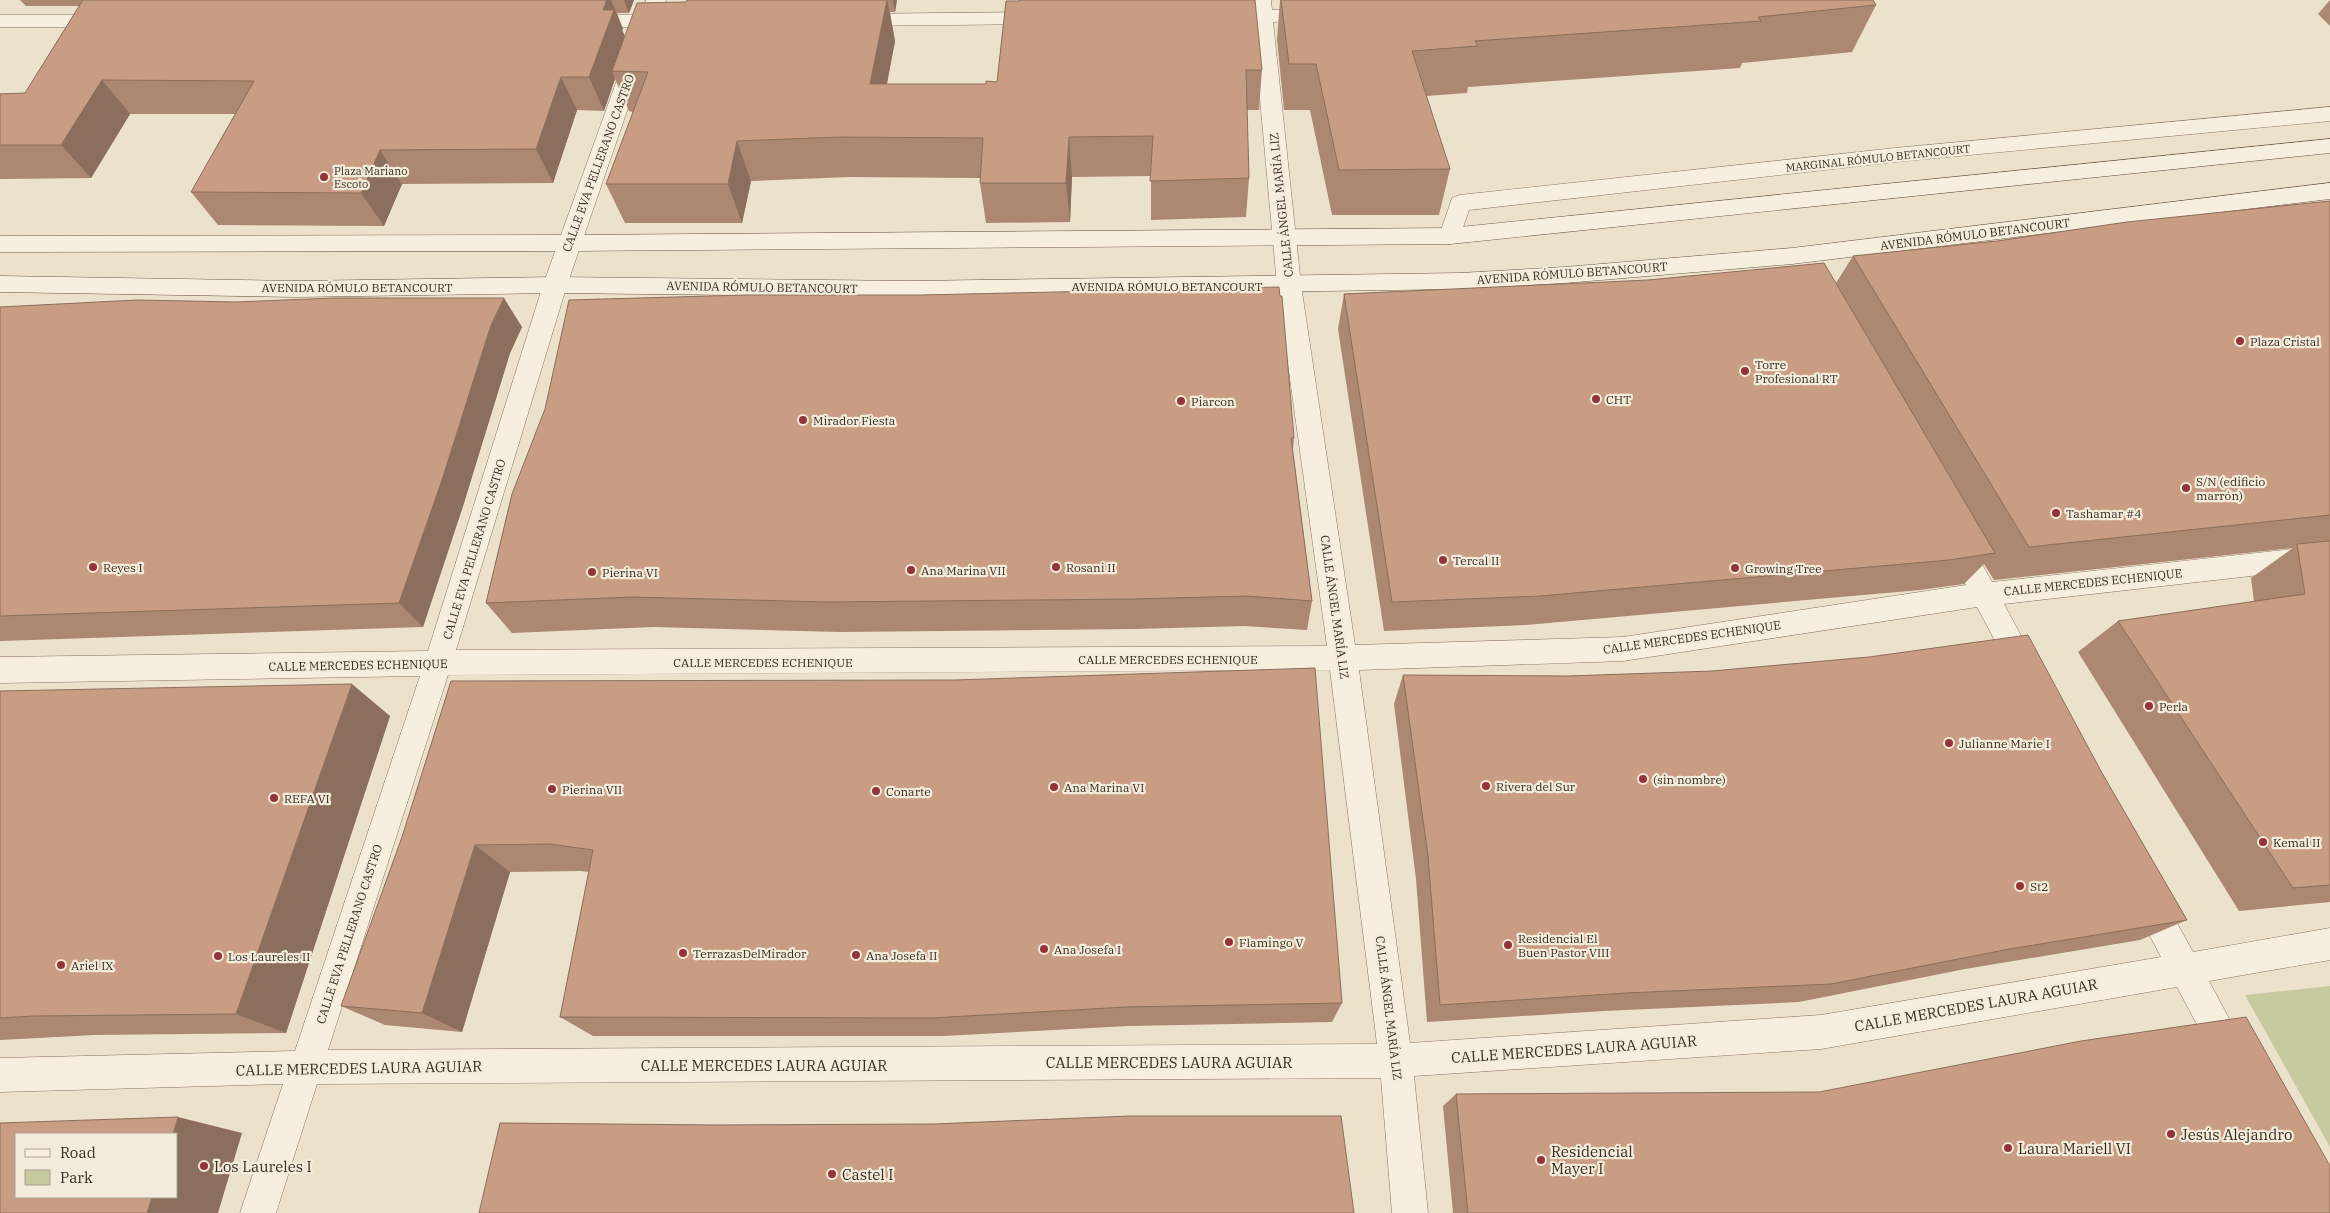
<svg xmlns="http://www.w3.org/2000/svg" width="2330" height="1213" font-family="'IBM Plex Serif',serif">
<rect width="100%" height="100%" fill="#ece1cb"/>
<!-- green -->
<path fill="#c7ca9f" d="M2330 986V1147L2245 995Z"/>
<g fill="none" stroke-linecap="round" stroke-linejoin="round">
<defs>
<g id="minor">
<path d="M646 0H666L661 15 673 17 676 21 673 25 656 27 567 285 456 650 1327 646 1277 285 1253 22 1212 21 1209 17 1212 13 1252 10 1251 0H1271L1272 10 1316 9 1323 11 1326 15 1323 19 1273 22 1301 285 1355 645 1623 637 1966 585 1943 542 1947 534 1956 531 1965 534 1992 582 2330 545V567L2004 604 2040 671 2036 680 2026 684 2016 680 1977 607 1623 661 1359 670 1410 1043 1821 1015 2161 957 2129 896 2134 885 2145 881 2156 885 2193 952 2330 928V960L2209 981 2248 1054 2243 1066 2231 1071 2219 1066 2177 987 1821 1049 1414 1076 1428 1213H1392L1381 1078 317 1084 276 1213H240L283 1084 0 1092V1058L295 1051 420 676 0 683V657L428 651 543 285 636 27H581L574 25 571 21 574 17 581 15H641ZM1330 670 1377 1044 328 1050 448 675Z"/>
<path d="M1041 12 1048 14 1051 18 1048 22 1041 24 854 26 847 24 844 20 847 16 854 14Z"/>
<path d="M0 15H108L115 17 118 21 115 25 108 27H0Z"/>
<path d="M2330 107V121L1895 162 1469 210 1458 242 1450 244 1442 242 1439 236 1452 198 1460 195 1895 148Z"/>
</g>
<g id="secondary">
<path d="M2330 139V153L1450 244 569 251 0 252V236L569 235 1450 228Z"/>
<path d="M2330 183V199L1792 264 1565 283 1460 289 911 297 555 293 296 297 0 292V276L296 281 555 277 911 281 1460 273 1565 267 1792 248Z"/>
</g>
</defs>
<!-- minor casing -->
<use href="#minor" stroke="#897460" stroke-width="1"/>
<!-- secondary casing -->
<use href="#secondary" stroke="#6b5543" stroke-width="1"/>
<!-- minor -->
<use href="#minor" fill="#f7efde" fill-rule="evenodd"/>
<!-- secondary -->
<use href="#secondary" fill="#f7efde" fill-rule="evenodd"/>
</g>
<!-- wall -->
<g fill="#ac8772">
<path d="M20 0H634L629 13H617L623 29 622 30 625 36 686 2 687 0H897L895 12H890L895 41 887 84H986L997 82 1006 1 1262 70 1259 110H1247L1249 178 1246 217 1151 220V176L1072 177 1070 222 986 223 980 183V178L850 177 751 181 742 223H625L606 184 633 112 629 111 615 79 604 111 577 110 553 183 402 184 384 226 218 225 191 192 235 114H130L91 178 0 179V94L25 93 79 6H26Z"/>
<path d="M1280 0H1873L1876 5 1852 52 1742 63 1740 68 1468 87 1467 93 1426 96 1450 169 1439 215H1332L1310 110H1284L1277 39Z"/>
<path d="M2330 0V26L2318 14Z"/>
<path d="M2330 201V902L2239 911 2078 652 2118 621 2254 602 2251 578 2293 548 1994 580 1984 564 1964 584 1920 590 1526 625 1384 631 1338 329 1344 294 1836 283 1853 256 1997 241Z"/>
<path d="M0 307 522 327 510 353 463 506 423 627 0 641Z"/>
<path d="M1294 438 1293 450 1312 601 1307 630 1244 626 1134 629 840 632 653 627 512 633 486 603 512 494Z"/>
<path d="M1403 675 2102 773 2187 920 2140 940 1965 969 1799 1002 1604 1011 1427 1022 1416 879 1394 704Z"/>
<path d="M451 681 1342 1003 1332 1022 1128 1026 943 1036H593L560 1017 589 872 581 871 510 872 462 1032 385 1025 341 1006 402 837Z"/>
<path d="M0 691 390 716 286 1033 94 1035 0 1040Z"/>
<path d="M1456 1094 2330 1213H1453L1443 1106Z"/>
</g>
<!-- shaded-wall -->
<g fill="#8c6e5c">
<path d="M607 0H611L623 29 622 30 628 44 612 71 615 79 604 111 589 77 603 10Z"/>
<path d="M624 0H634L629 13Z"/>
<path d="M883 0H887L895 41 879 124 870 84Z"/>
<path d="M893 0H897L895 12Z"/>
<path d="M561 77 577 110 553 183 536 149Z"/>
<path d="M102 80 130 114 91 178 61 145Z"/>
<path d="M1069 137 1072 177 1070 222 1066 183Z"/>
<path d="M737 141 751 181 742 223 728 184Z"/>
<path d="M380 150 402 184 384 226 361 193Z"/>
<path d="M504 298 522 327 510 353 463 506 423 627 399 603 491 325Z"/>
<path d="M352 684 390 716 286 1033 236 1014Z"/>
<path d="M475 845 510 872 462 1032 422 1013Z"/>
<path d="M178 1117 242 1133 218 1213H147L152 1197H176V1134H173Z"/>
</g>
<!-- building -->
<g fill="#c89d84" stroke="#8c6e5c">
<path d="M83 0H607L603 10H614L589 77H561L536 149 380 150 361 193 191 192 254 81 102 80 61 145H0V94L25 93Z"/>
<path d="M687 0H887L870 84H986V81L997 82 1006 1H1019V0H1255L1262 70H1246L1249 178 1150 181 1153 136 1069 137 1066 183H980L983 138 839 137 737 141 728 184H606L648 72 612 71 637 3 686 2Z"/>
<path d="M1281 0H1873L1876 5 1758 17 1761 21 1475 41 1478 46 1412 51 1450 169 1339 170 1316 64H1289Z"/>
<path d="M2330 201V515L2029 547 1853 256 1997 241 2127 222Z"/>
<path d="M1824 263 1995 553 1949 560 1540 596 1392 602 1344 294 1648 280Z"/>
<path d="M1279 287 1280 296H1282L1294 438H1291L1312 601 1247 596 1133 599 827 602 632 597 486 603 512 494 545 409 569 300 746 295H921Z"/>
<path d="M333 298H504L491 325 442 480 399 603 0 616V307L137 300 236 302Z"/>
<path d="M2330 541V885L2293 888 2118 621 2305 594 2297 544Z"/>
<path d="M2028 635 2102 773 2187 920 2004 950 1831 984 1626 993 1440 1005 1428 856 1403 675 1569 676 1712 671 1869 657Z"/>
<path d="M1315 668 1342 1003 1126 1007 931 1018 560 1017 593 850 550 844 475 845 422 1013 341 1006 402 837 451 681 955 680Z"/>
<path d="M352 684 236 1014 33 1016 0 1018V691Z"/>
<path d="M2246 1017 2330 1166V1213H1468L1456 1094 1819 1092 2081 1041Z"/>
<path d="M1130 1116H1341L1354 1213H479L500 1123 716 1125 933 1124Z"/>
<path d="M178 1117 173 1134H16V1197H152L147 1213H0V1123Z"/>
</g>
<!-- markers -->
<g fill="#943439" stroke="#f4ecdb" stroke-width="2">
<circle cx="324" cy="177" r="5"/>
<circle cx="2240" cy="341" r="5"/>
<circle cx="1745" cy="371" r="5"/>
<circle cx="1596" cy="399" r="5"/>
<circle cx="1181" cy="401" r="5"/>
<circle cx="803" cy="420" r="5"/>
<circle cx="2186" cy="488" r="5"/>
<circle cx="2056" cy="513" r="5"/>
<circle cx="1443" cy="560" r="5"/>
<circle cx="93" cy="567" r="5"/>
<circle cx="1056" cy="567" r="5"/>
<circle cx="1735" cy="568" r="5"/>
<circle cx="911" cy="570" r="5"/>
<circle cx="592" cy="572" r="5"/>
<circle cx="2149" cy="706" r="5"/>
<circle cx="1949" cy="743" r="5"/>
<circle cx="1643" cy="779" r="5"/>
<circle cx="1486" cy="786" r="5"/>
<circle cx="1054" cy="787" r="5"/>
<circle cx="552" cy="789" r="5"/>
<circle cx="876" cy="791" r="5"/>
<circle cx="274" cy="798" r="5"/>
<circle cx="2263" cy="842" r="5"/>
<circle cx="2020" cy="886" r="5"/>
<circle cx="1229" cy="942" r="5"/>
<circle cx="1508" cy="945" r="5"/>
<circle cx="1044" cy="949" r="5"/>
<circle cx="683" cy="953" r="5"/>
<circle cx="856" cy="955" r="5"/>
<circle cx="218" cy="956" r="5"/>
<circle cx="61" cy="965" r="5"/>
<circle cx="2171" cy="1134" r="5"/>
<circle cx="2008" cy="1148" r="5"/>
<circle cx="1541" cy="1160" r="5"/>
<circle cx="204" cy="1166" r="5"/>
<circle cx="832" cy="1174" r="5"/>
</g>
<g text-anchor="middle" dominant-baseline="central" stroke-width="4.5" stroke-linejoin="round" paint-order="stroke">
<!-- far-street labels -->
<g font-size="11" fill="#3a2d22" stroke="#f4ecdb">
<text transform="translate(1878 158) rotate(-6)">MARGINAL RÓMULO BETANCOURT</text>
</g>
<!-- far-poi labels -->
<g font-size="11" fill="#3a2d22" stroke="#f4ecdb" text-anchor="start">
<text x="334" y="171">Plaza Mariano<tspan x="334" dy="13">Escoto</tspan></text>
</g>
<!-- street labels -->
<g font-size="12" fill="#3a2d22" stroke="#f4ecdb">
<text transform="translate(598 163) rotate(-70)">CALLE EVA PELLERANO CASTRO</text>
<text transform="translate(1281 205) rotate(-96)">CALLE ÁNGEL MARÍA LIZ</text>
<text transform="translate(1975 234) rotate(-7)">AVENIDA RÓMULO BETANCOURT</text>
<text transform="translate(1572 273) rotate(-4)">AVENIDA RÓMULO BETANCOURT</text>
<text x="1167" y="286">AVENIDA RÓMULO BETANCOURT</text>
<text x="357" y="287">AVENIDA RÓMULO BETANCOURT</text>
<text transform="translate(762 287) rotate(1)">AVENIDA RÓMULO BETANCOURT</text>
<text transform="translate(474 549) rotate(-73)">CALLE EVA PELLERANO CASTRO</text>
<text transform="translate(2093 582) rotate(-6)">CALLE MERCEDES ECHENIQUE</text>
<text transform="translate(1335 607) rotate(82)">CALLE ÁNGEL MARÍA LIZ</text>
<text transform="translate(1692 637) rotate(-8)">CALLE MERCEDES ECHENIQUE</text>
<text x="1168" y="659">CALLE MERCEDES ECHENIQUE</text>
<text x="763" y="662">CALLE MERCEDES ECHENIQUE</text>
<text transform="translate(358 665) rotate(-1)">CALLE MERCEDES ECHENIQUE</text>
<text transform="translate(349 934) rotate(-72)">CALLE EVA PELLERANO CASTRO</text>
<text transform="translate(1389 1008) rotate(83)">CALLE ÁNGEL MARÍA LIZ</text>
</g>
<!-- poi labels -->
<g font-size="12" fill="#3a2d22" stroke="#f4ecdb" text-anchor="start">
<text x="2250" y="341">Plaza Cristal</text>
<text x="1755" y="364">Torre<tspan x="1755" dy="14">Profesional RT</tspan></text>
<text x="1606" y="399">CHT</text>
<text x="1191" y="401">Piarcon</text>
<text x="813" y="420">Mirador Fiesta</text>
<text x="2196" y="481">S/N (edificio<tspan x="2196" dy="14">marrón)</tspan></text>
<text x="2066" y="513">Tashamar #4</text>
<text x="1453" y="560">Tercal II</text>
<text x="103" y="567">Reyes I</text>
<text x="1066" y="567">Rosani II</text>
<text x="1745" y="568">Growing Tree</text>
<text x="921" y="570">Ana Marina VII</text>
<text x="602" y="572">Pierina VI</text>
<text x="2159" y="706">Perla</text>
<text x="1959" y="743">Julianne Marie I</text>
<text x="1653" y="779">(sin nombre)</text>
<text x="1496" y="786">Rivera del Sur</text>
<text x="1064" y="787">Ana Marina VI</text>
<text x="562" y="789">Pierina VII</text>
<text x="886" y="791">Conarte</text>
<text x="284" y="798">REFA VI</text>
<text x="2273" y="842">Kemal II</text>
<text x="2030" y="886">St2</text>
<text x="1518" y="938">Residencial El<tspan x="1518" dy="14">Buen Pastor VIII</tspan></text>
<text x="1239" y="942">Flamingo V</text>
<text x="1054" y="949">Ana Josefa I</text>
<text x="693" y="953">TerrazasDelMirador</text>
<text x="866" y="955">Ana Josefa II</text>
<text x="228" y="956">Los Laureles II</text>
<text x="71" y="965">Ariel IX</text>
</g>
<!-- near-street labels -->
<g font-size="15" fill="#3a2d22" stroke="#f4ecdb">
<text transform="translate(1976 1005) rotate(-10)">CALLE MERCEDES LAURA AGUIAR</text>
<text transform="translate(1574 1049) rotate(-4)">CALLE MERCEDES LAURA AGUIAR</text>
<text x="1169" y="1062">CALLE MERCEDES LAURA AGUIAR</text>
<text x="764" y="1065">CALLE MERCEDES LAURA AGUIAR</text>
<text transform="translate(359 1068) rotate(-1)">CALLE MERCEDES LAURA AGUIAR</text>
</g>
<!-- near-poi labels -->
<g font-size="15" fill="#3a2d22" stroke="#f4ecdb" text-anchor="start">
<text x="2181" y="1134">Jesús Alejandro</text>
<text x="2018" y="1148">Laura Mariell VI</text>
<text x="1551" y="1151">Residencial<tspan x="1551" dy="17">Mayer I</tspan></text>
<text x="214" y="1166">Los Laureles I</text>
<text x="842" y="1174">Castel I</text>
</g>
</g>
<!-- legend -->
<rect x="15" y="1133" width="162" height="65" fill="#f4ecdb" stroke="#aaa091"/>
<rect x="25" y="1149" width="25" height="8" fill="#f7efde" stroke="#aaa091"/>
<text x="60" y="1158" font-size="15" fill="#3a2d22">Road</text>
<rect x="25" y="1170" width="25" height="15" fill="#c7ca9f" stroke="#aaa091"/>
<text x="60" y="1183" font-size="15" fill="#3a2d22">Park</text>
</svg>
